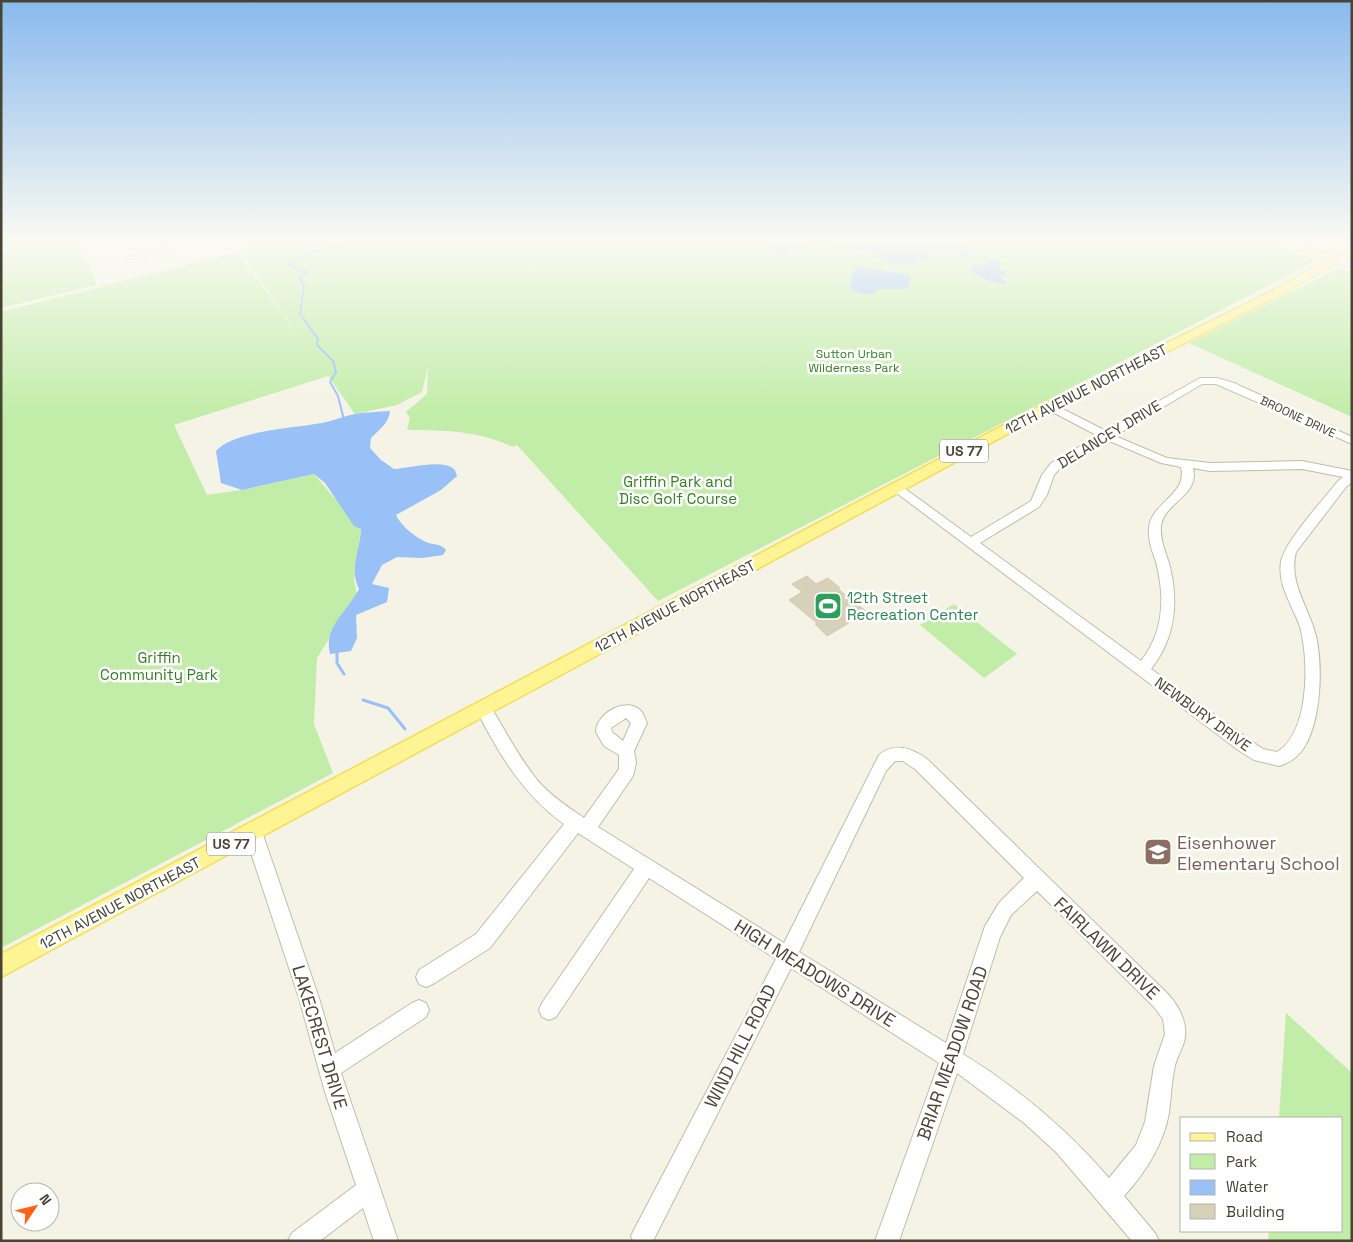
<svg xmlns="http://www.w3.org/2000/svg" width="1353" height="1242" font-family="'Space Grotesk',sans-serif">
<rect width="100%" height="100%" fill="#f4f3e5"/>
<!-- green -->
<g fill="#c2eda9">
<path d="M1 240H78L97 285 1 308Z"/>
<path d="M277 240H504L565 287 506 240H1261L1318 260 658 601 517 445 513 447C479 431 445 430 407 430L410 418 406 412 427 394 428 367 422 392 397 405 355 414 328 376 174 425 207 495 247 489 314 474 361 529 354 580 357 594 317 658 314 724 333 773 1 948V312L237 252 303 341 238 249Z"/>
<path d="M1340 268 1352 272V417L1189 343Z"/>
<path d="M954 604 1017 654 984 678 920 625Z"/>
<path d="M1286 1013 1352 1073V1241H1268L1269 1231H1342V1118H1279Z"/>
</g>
<!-- water -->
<g fill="#9ac0f8">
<path d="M766 240H955L969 244 974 253 962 257 956 252 933 248 930 249V258L908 265 891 264 869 252 837 244 813 242 795 245 781 254C772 254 770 247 766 240Z"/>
<path d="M995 259 1002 264 999 266 1000 270 1006 271 1007 276 998 275 1007 283 1004 284 988 281 969 270 976 265 988 264 989 260Z"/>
<path d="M859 267 906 274 910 276C914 295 892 287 881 289 877 289 874 293 870 294 865 294 855 292 851 290 851 281 850 272 859 267Z"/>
<path d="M390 411C389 423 379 430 371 438L370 448 381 460 394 469C410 468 444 458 455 470L457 476 441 490 396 515C401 526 417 539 429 543 436 545 441 544 446 550L443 555 422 558 397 557 382 565 372 584 389 588 387 602 356 615 357 638 351 651 330 654C323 627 348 611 359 589 349 570 360 550 361 529L354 526 325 483 314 474 242 490 221 483 216 451C232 431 295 428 322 423 333 421 344 416 355 414 366 412 378 412 390 411Z"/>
</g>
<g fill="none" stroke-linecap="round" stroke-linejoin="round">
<!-- stream-far1 -->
<path stroke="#9ac0f8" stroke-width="2" d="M344 420 338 396 330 382 336 372 333 361 317 345 318 339 300 314 304 287 300 278 308 272 288 265 313 252 354 240"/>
<!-- stream -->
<g stroke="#9ac0f8" stroke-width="3">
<path d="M337 650V663L344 674"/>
<path d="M363 700 388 708 405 729"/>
</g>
</g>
<!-- building -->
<path fill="#d7d1b9" stroke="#d3cbac" d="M807 576 816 584 828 578 840 588 838 589 867 612 827 636 815 624 817 623 789 600 802 592 792 584Z"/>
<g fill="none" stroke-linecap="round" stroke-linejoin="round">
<defs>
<g id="minor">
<path d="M197 240H210L131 259 127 257Z"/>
<path d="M1334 258 1352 262V267L1334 262Z"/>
<path d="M1200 378H1217L1234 383 1352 437V444L1216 384H1202L1115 436 1167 458 1210 463 1302 461 1352 471V482L1346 487 1296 552C1288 583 1309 607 1316 636 1323 667 1322 734 1296 757 1291 761 1285 764 1279 766L1254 760 1238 750 890 488 892 485H900L971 537 1031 501 1042 475 1051 463 1098 436 1045 408 1044 406 1045 404H1053L1106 431ZM1107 440 1161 463 1181 467C1188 495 1151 502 1149 528 1148 540 1152 551 1156 562 1165 596 1164 632 1141 661L980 543 1039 507 1047 495 1054 475 1059 469ZM1193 468 1210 471 1302 469 1343 477 1338 481C1324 499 1284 542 1281 562 1277 585 1293 606 1300 627 1309 659 1310 732 1277 752L1263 749 1250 740 1151 669C1176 637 1179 601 1169 563 1165 551 1160 539 1161 526 1164 502 1200 496 1193 468Z"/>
<path d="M484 703 489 704C505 730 519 758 538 781 551 796 568 807 584 818L619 769V755L604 746 596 732C596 713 628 695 642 712 644 715 645 720 647 723L634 751 636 763 633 776 598 827 784 943 879 755C895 742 911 748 927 759L1167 993C1179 1006 1189 1024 1184 1042 1181 1052 1175 1060 1174 1071 1171 1085 1171 1099 1169 1113 1163 1145 1146 1172 1124 1196L1155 1233 1159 1241H1132L1056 1152 1024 1123 957 1073 899 1241H875L939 1063 791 968 653 1241H633L631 1236 635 1228 776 959 649 878 556 1017 549 1020 542 1017 539 1010 542 1003 634 869 578 833 490 948 433 984 426 987 419 984 416 977 419 970 476 934 564 824C524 796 498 753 476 709L479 704ZM626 718 631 723 623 741 612 732 611 728ZM895 761H903L915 769 1024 878 999 903 985 926 946 1043 799 952 886 771ZM1037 891 1154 1007 1163 1019 1165 1034 1154 1066 1145 1122 1136 1145 1109 1178C1067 1129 1018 1088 963 1054L1000 937 1011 915Z"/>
<path d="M253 824 259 826 262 832 319 998 335 1053 412 1003 419 1000 426 1003 429 1010 426 1017 341 1073 398 1241H374L363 1208 320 1241H288L292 1233 356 1185 325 1092 299 998 244 832 247 826Z"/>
</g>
<path id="major" d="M1272 240H1285L1335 256 1352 248V255L1276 297 1061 405 1 977V954L1053 399 1268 293 1328 260Z"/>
</defs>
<!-- minor casing -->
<use href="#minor" stroke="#c1bda7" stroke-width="2"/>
<!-- major casing -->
<use href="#major" stroke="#f1df57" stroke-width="3"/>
<!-- minor -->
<use href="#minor" fill="#fff" fill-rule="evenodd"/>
<!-- major -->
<use href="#major" fill="#fff494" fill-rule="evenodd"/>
</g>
<!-- sky -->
<linearGradient id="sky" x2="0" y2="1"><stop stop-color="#89b9ee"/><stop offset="0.58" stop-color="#fafaf3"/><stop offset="1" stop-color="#fafaf3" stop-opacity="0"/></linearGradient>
<rect width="1353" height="414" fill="url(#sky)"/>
<!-- icons -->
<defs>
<symbol id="stadium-square" viewBox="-11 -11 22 22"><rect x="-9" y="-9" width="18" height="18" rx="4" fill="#2e9e5b" stroke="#fff"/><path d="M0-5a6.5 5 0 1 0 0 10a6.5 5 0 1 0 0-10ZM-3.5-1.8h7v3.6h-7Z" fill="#fff"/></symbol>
<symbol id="school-square" viewBox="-11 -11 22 22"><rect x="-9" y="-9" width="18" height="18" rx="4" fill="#8d6e63" stroke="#fff"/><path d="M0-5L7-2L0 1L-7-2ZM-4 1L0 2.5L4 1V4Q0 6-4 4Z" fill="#fff"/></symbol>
</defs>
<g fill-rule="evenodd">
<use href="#stadium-square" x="812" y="590" width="32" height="32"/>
<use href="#school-square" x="1142" y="836" width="32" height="32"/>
</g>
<g text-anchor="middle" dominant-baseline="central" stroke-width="5" stroke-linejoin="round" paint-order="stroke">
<!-- far-park labels -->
<g font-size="12" fill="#338021" stroke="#fff">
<text x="854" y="354">Sutton Urban<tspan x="854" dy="14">Wilderness Park</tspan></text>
</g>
<!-- far-street labels -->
<g font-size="12" fill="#484434" stroke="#fff">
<text transform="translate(1298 417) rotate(25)">BROONE DRIVE</text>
</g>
<!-- shield labels -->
<g fill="#fff" stroke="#7f7c71" stroke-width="1">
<rect x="940" y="439.5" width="48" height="23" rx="4"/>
<rect x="207" y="832.5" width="48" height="23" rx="4"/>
</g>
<g font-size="14" font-weight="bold" fill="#484434">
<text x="964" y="451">US 77</text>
<text x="231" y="844">US 77</text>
</g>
<!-- street labels -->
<g font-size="15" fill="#484434" stroke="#fff">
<text transform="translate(1086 389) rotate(-27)">12TH AVENUE NORTHEAST</text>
<text transform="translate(1109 434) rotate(-31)">DELANCEY DRIVE</text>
<text transform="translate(675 606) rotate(-28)">12TH AVENUE NORTHEAST</text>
<text transform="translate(1203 714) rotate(36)">NEWBURY DRIVE</text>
<text transform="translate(120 903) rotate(-28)">12TH AVENUE NORTHEAST</text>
</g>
<!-- park labels -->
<g font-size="15" fill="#338021" stroke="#fff">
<text x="678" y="481">Griffin Park and<tspan x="678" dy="17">Disc Golf Course</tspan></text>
<text x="159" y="657">Griffin<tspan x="159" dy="17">Community Park</tspan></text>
</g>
<!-- leisure labels -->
<g font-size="15" fill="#27864d" stroke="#fff" text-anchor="start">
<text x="847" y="597">12th Street<tspan x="847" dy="17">Recreation Center</tspan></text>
</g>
<!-- near-education labels -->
<g font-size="18" fill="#785e54" stroke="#fff" text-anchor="start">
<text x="1177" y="842">Eisenhower<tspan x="1177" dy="21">Elementary School</tspan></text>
</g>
<!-- near-street labels -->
<g font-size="18" fill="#484434" stroke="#fff">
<text transform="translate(1107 948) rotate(44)">FAIRLAWN DRIVE</text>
<text transform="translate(815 973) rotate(32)">HIGH MEADOWS DRIVE</text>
<text transform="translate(320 1037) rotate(73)">LAKECREST DRIVE</text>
<text transform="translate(740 1046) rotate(-63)">WIND HILL ROAD</text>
<text transform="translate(952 1053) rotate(-71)">BRIAR MEADOW ROAD</text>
</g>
</g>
<!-- border -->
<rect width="1353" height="1242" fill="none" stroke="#484434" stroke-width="5"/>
<!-- legend -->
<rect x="1180" y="1117" width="162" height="115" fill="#ffffff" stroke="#b6b4ae"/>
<rect x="1190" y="1133" width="25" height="8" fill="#fff494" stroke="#b6b4ae"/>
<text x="1226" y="1142" font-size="15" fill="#484434">Road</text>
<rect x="1190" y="1154" width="25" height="15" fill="#c2eda9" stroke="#b6b4ae"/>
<text x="1226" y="1167" font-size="15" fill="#484434">Park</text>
<rect x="1190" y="1180" width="25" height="15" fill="#9ac0f8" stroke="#b6b4ae"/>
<text x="1226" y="1192" font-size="15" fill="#484434">Water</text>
<rect x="1190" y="1204" width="25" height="15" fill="#d7d1b9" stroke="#b6b4ae"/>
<text x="1226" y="1217" font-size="15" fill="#484434">Building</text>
<!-- north arrow -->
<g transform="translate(35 1207) rotate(55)"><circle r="24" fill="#ffffff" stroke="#b6b4ae"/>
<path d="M0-4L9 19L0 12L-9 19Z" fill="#ff6212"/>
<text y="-8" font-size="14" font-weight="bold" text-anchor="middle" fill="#484434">N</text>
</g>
</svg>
